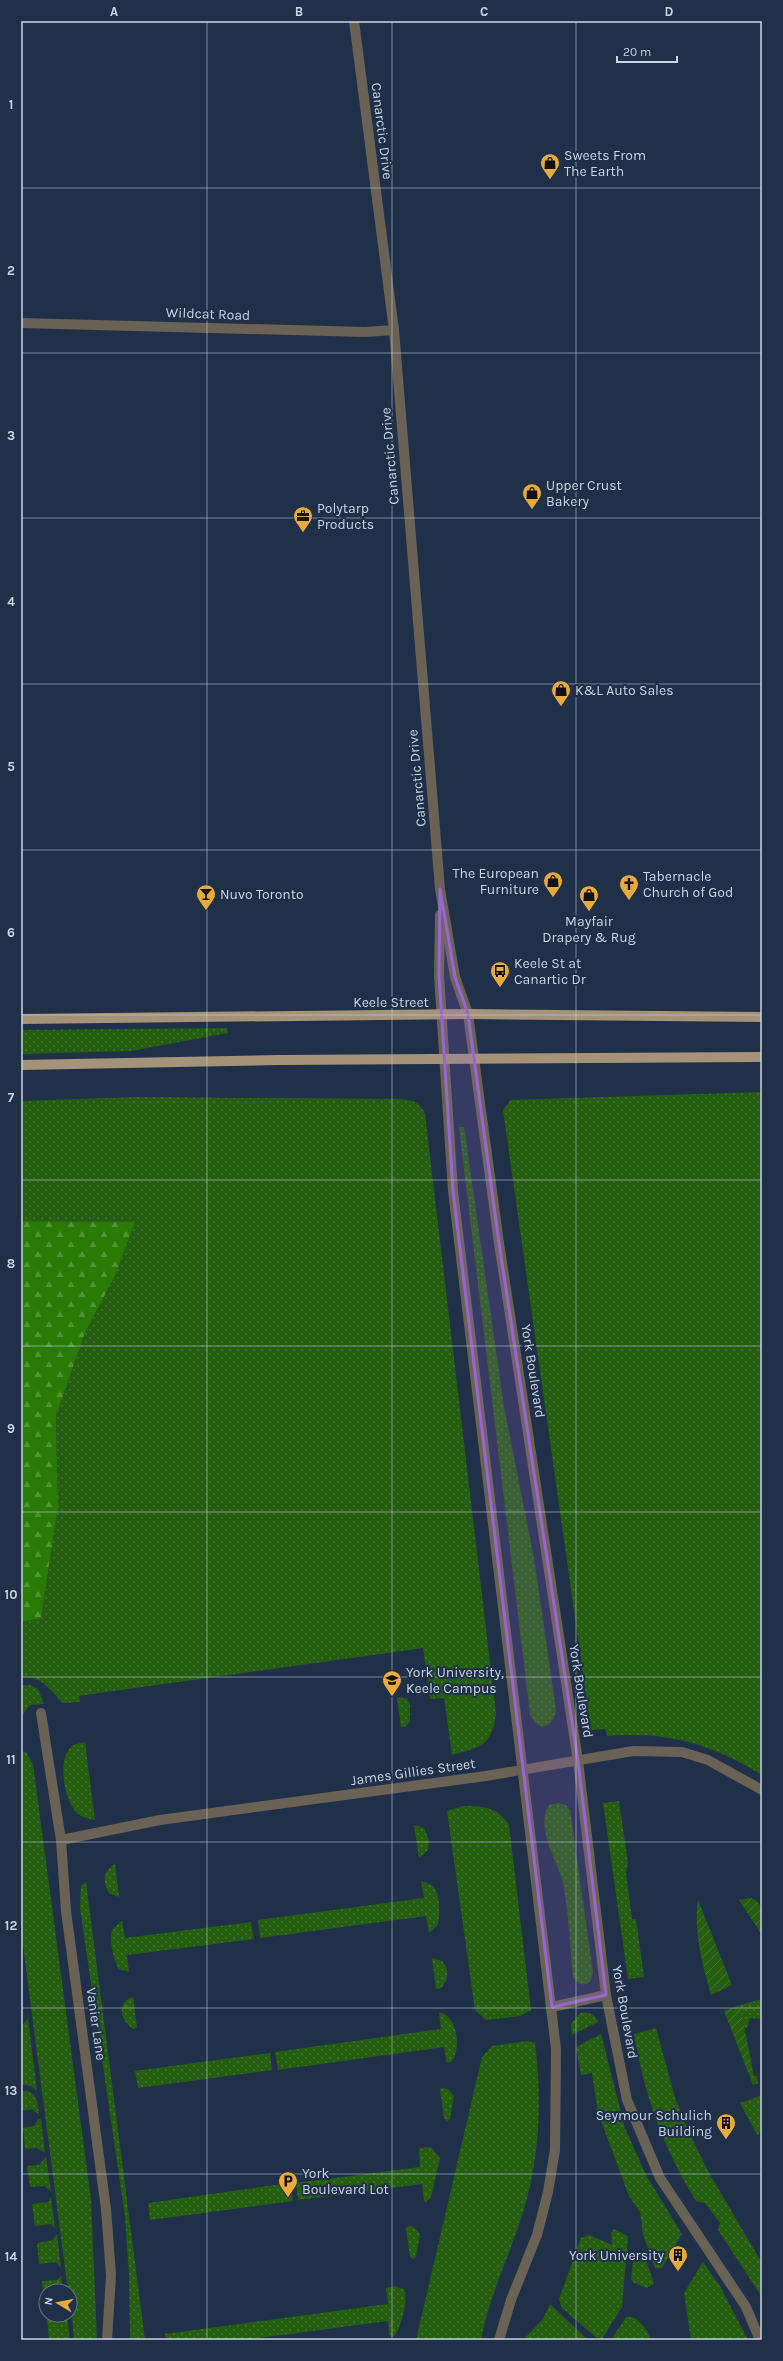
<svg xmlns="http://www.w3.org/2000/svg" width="783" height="2361" font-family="Karla,sans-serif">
<defs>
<pattern id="grass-dots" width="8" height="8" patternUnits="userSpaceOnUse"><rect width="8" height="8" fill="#255e11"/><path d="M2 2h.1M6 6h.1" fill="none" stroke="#437434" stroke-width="1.8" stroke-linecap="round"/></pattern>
<pattern id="forest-firs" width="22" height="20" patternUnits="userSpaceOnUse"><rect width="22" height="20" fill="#2a7b05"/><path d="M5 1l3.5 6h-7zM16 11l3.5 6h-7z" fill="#519335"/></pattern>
<pattern id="garden-furrows" width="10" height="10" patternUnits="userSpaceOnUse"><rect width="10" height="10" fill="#255e11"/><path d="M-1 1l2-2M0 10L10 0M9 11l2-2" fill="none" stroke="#437434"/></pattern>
</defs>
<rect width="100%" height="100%" fill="#203049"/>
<!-- grass -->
<g fill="url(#grass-dots)">
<path d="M227 1028 228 1033 131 1051 21 1054V1030Z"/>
<path d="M762 1092V1775C711 1743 666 1731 607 1736L605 1729 591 1730 503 1110 511 1100Z"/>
<path d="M137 1097 401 1099C414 1101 419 1101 425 1114L496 1713C492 1746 481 1747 452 1755L444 1698 430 1699 423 1648 92 1694 79 1696 80 1702 63 1703C50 1690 42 1675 21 1678V1622L41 1618 58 1507 56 1416 85 1333 115 1276 135 1222 21 1221V1101Z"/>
<path d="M459 1127H464L504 1407 534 1558 556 1710C553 1730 537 1732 530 1714Z"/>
<path d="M21 1685H30L38 1689 44 1704 30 1705 21 1717Z"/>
<path d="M397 1697 407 1699 410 1704V1721L405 1727H401Z"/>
<path d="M85 1742 95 1820C88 1819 81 1817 76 1812 64 1798 57 1761 71 1747 74 1744 81 1743 85 1742Z"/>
<path d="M21 1751 26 1752 33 1764 91 2200 97 2340H74L70 2291H68L24 1953 21 1928Z"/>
<path d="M619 1801 628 1863 626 1873 632 1919H636L644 1977 628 1979 603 1803Z"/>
<path d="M558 1803 566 1805 570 1810 593 1972C592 1986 581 1989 573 1977 570 1946 569 1913 563 1883 557 1859 535 1828 549 1805Z"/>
<path d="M463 1806C483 1806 498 1807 509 1825L531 2010 520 2016 486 2020 475 2010 447 1811Z"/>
<path d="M414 1825 424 1828 429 1840 428 1850 419 1858Z"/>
<path d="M115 1864 119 1897 109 1893C102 1881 103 1871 115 1864Z"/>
<path d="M421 1881C425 1882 430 1884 433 1886 440 1893 441 1918 437 1926L429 1933 426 1916 260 1938 258 1920 424 1898Z"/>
<path d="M86 1882 145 2340H130L129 2275 125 2217 80 1908 81 1885Z"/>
<path d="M122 1921 125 1938 251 1922 254 1939 127 1955 129 1972 119 1969C114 1962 108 1937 113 1929 115 1926 119 1923 122 1921Z"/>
<path d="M432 1958 442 1961C450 1970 449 1980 440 1989H436Z"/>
<path d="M133 1997 137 2028 133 2029C121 2021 115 2003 133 1997Z"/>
<path d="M762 1999V2019L750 2018 747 2028 743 2029 740 2005Z"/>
<path d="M439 2012C458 2016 462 2049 451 2062L447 2063 444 2047 278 2070 275 2052 441 2029Z"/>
<path d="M580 2013C589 2012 594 2013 598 2022L572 2035 571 2024Z"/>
<path d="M28 2018 37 2091 31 2086 21 2084V2027Z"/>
<path d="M656 2028 676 2101 688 2130 709 2173 762 2263V2297L718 2230 720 2223 705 2203 696 2201C663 2147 645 2097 634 2034Z"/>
<path d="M601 2034 625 2128 646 2175 682 2234 662 2268H655L643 2234 640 2212 629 2196 598 2113 592 2073 581 2075 576 2047Z"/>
<path d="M527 2041 535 2043C542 2099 540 2155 524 2209 511 2253 489 2295 481 2340H416L482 2057 492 2046Z"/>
<path d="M270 2053 272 2070 138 2088 135 2071Z"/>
<path d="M442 2088 448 2089 454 2096 450 2119 447 2121 444 2118 440 2089Z"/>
<path d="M21 2091C37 2089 38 2103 39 2115L32 2109 21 2111Z"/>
<path d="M760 2096H762V2132L757 2135 740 2103Z"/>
<path d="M38 2119H41L45 2153 37 2148 25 2149 23 2128 34 2126Z"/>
<path d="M431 2147 440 2158 431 2197 426 2202 424 2201 422 2184 298 2200 296 2183 420 2167 419 2148Z"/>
<path d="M46 2157 51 2191 44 2186 30 2187 27 2166 39 2165Z"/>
<path d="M290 2183 293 2201 150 2220 148 2203Z"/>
<path d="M51 2197 55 2229 51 2224 35 2226 32 2204 48 2202Z"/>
<path d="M408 2226 414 2227 420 2234 416 2257 413 2259 410 2257 406 2228Z"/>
<path d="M614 2229 628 2236 622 2307 602 2339 599 2340 562 2308 559 2299 581 2238 590 2235 612 2245 611 2233Z"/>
<path d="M57 2234 61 2268 56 2262 39 2264 37 2243 53 2240Z"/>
<path d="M634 2251 644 2255 653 2280 654 2284 647 2288 634 2283 631 2279Z"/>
<path d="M703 2262 720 2286 748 2340H691L684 2293Z"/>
<path d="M61 2276 63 2291H46V2303H44L42 2281 57 2280Z"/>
<path d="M395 2286 404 2289C409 2297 401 2331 393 2337L390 2336 388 2321 244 2340H166L165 2334 388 2304 386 2288Z"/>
<path d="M550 2304 588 2340H523L543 2319Z"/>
<path d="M62 2315H67L70 2340H49L47 2319 60 2318Z"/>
<path d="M626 2317C637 2314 649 2331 650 2340H611Z"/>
</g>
<!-- forest -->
<path fill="url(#forest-firs)" d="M21 1221 135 1222 115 1276 85 1333 56 1416 58 1507 41 1618 21 1622Z"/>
<!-- garden -->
<g fill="url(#garden-furrows)">
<path d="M751 1898C766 1903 762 1922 762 1935L739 1900Z"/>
<path d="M698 1900 732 1985 711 1995C703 1966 693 1930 698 1900Z"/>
<path d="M740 2005 754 2076H757L758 2083 753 2085 724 2011Z"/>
</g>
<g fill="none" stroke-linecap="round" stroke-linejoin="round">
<!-- minor -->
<g stroke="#6a6255" stroke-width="10">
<path d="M354 21 394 330 440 889 455 977 468 1014 499 1243 578 1761 606 1995 627 2100 660 2178 746 2307 760 2340"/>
<path d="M21 323 365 332 394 330"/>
<path d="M440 915 439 976 453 1191 556 2049 555 2150 548 2192 537 2235 511 2300 499 2340"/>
<path d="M41 1713 61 1840 66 1911 106 2209 111 2275 107 2340"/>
<path d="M61 1840 160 1820 486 1776 633 1751 682 1752 708 1760 762 1790"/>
<path d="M552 2007 606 1995"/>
</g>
<!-- major -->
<g stroke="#a49378" stroke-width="10">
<path d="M21 1019 468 1014 762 1017"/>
<path d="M21 1065 279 1060 762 1057"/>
</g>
</g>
<!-- marked area -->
<path fill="#9767cc" fill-opacity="0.2" stroke="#9767cc" stroke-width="3" stroke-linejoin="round" d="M440 889 455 977 468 1014 499 1243 578 1761 606 1995 552 2007 453 1191 439 976Z"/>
<!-- grid -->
<path fill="none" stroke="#cad4e4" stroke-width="1" stroke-opacity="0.55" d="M207 21V2340M392 21V2340M576 21V2340M21 188H762M21 353H762M21 518H762M21 684H762M21 850H762M21 1015H762M21 1180H762M21 1346H762M21 1512H762M21 1677H762M21 1842H762M21 2008H762M21 2174H762"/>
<!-- icons -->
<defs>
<symbol id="shop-pin" viewBox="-11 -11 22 30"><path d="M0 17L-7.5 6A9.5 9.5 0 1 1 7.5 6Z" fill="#e8ab37" stroke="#203049"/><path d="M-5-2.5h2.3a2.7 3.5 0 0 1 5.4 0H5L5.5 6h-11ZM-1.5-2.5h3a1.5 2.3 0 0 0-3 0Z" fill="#111"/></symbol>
<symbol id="office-pin" viewBox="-11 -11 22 30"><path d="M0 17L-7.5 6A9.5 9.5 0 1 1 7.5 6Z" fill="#e8ab37" stroke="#203049"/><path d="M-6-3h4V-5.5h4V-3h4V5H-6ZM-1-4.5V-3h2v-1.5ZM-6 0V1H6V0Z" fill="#111"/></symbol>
<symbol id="church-pin" viewBox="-11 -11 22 30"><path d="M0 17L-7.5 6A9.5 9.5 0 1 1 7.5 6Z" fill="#e8ab37" stroke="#203049"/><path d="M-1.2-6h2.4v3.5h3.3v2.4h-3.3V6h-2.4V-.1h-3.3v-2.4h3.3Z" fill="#111"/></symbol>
<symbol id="bar-pin" viewBox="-11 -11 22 30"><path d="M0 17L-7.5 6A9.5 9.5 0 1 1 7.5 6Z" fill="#e8ab37" stroke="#203049"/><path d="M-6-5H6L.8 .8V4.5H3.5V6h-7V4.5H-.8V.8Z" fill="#111"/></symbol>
<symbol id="bus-pin" viewBox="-11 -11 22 30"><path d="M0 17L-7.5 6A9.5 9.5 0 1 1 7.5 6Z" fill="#e8ab37" stroke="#203049"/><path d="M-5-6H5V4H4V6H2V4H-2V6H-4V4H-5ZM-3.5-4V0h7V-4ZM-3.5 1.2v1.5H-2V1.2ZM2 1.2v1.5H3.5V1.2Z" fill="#111"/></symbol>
<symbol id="university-pin" viewBox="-11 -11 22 30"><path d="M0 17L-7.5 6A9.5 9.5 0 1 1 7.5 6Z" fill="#e8ab37" stroke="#203049"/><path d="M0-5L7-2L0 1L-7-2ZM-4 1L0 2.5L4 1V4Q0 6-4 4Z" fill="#111"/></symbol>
<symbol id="building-pin" viewBox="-11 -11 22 30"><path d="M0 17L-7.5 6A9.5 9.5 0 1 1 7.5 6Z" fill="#e8ab37" stroke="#203049"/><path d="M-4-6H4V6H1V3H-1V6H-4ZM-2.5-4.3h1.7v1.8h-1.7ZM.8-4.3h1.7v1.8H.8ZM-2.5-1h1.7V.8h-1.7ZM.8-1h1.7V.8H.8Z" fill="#111"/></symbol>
<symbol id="parking-pin" viewBox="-11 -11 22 30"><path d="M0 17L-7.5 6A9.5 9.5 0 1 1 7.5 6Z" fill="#e8ab37" stroke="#203049"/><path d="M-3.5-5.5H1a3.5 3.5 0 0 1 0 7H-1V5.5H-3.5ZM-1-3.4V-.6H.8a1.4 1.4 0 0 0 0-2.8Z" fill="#111"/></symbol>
</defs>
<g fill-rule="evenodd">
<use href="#shop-pin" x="539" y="152" width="22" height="30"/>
<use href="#shop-pin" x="521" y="482" width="22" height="30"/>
<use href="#office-pin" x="292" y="505" width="22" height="30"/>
<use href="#shop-pin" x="550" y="679" width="22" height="30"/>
<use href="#shop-pin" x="542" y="870" width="22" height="30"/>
<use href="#church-pin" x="618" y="873" width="22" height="30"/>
<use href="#bar-pin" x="195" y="883" width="22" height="30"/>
<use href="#shop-pin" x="578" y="884" width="22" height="30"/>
<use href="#bus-pin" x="489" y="960" width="22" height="30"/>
<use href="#university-pin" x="381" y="1669" width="22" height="30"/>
<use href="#building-pin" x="715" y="2112" width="22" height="30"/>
<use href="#parking-pin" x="277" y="2170" width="22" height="30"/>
<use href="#building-pin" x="667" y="2244" width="22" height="30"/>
</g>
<g text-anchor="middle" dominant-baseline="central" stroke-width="4" stroke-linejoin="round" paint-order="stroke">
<!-- street labels -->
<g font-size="14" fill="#cad4e4" stroke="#203049">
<text transform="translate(382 131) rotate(83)">Canarctic Drive</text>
<text transform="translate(208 314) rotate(2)">Wildcat Road</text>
<text transform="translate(390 456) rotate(-95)">Canarctic Drive</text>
<text transform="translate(417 778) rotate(-95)">Canarctic Drive</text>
<text x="391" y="1002">Keele Street</text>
<text transform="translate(533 1371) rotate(81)">York Boulevard</text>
<text transform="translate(581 1691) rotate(81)">York Boulevard</text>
<text transform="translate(413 1772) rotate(-8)">James Gillies Street</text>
<text transform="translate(625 2012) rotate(80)">York Boulevard</text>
<text transform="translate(96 2024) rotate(82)">Vanier Lane</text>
</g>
<!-- poi labels -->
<g font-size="14" fill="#cad4e4" stroke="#203049" text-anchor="start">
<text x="564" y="155">Sweets From<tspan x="564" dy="16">The Earth</tspan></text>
<text x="546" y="485">Upper Crust<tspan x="546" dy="16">Bakery</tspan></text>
<text x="317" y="508">Polytarp<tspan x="317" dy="16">Products</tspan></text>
<text x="575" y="690">K&amp;L Auto Sales</text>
<text x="539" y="873" text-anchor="end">The European<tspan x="539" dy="16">Furniture</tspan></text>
<text x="643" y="876">Tabernacle<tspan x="643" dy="16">Church of God</tspan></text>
<text x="220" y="894">Nuvo Toronto</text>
<text x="589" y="921" text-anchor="middle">Mayfair<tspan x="589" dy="16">Drapery &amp; Rug</tspan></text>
<text x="514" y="963">Keele St at<tspan x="514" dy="16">Canartic Dr</tspan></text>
<text x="406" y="1672">York University,<tspan x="406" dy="16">Keele Campus</tspan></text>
<text x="712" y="2115" text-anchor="end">Seymour Schulich<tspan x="712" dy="16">Building</tspan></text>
<text x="302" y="2173">York<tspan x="302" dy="16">Boulevard Lot</tspan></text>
<text x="664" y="2255" text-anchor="end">York University</text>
</g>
</g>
<!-- border -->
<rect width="783" height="2361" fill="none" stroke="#203049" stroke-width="44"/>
<!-- north arrow -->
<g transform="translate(58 2303) rotate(280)"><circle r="19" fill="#203049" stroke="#647287"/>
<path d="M0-3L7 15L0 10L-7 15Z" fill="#e8ab37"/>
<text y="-6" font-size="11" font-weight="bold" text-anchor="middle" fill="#cad4e4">N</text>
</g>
<!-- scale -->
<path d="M617 56v6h60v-6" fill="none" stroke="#cad4e4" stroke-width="2"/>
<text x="623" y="56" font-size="12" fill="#cad4e4" stroke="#203049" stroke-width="3" paint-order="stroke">20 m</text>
<rect x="22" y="22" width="739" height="2317" fill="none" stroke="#cad4e4" stroke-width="1.5"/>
<g font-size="13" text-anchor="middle" font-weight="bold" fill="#cad4e4">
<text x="114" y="16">A</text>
<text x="299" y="16">B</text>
<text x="484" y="16">C</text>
<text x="669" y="16">D</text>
<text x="11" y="109">1</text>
<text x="11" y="275">2</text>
<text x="11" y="440">3</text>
<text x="11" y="606">4</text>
<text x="11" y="771">5</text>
<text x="11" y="937">6</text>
<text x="11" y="1102">7</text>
<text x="11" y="1268">8</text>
<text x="11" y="1433">9</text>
<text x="11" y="1599">10</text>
<text x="11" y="1764">11</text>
<text x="11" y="1930">12</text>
<text x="11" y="2095">13</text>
<text x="11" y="2261">14</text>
</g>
</svg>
